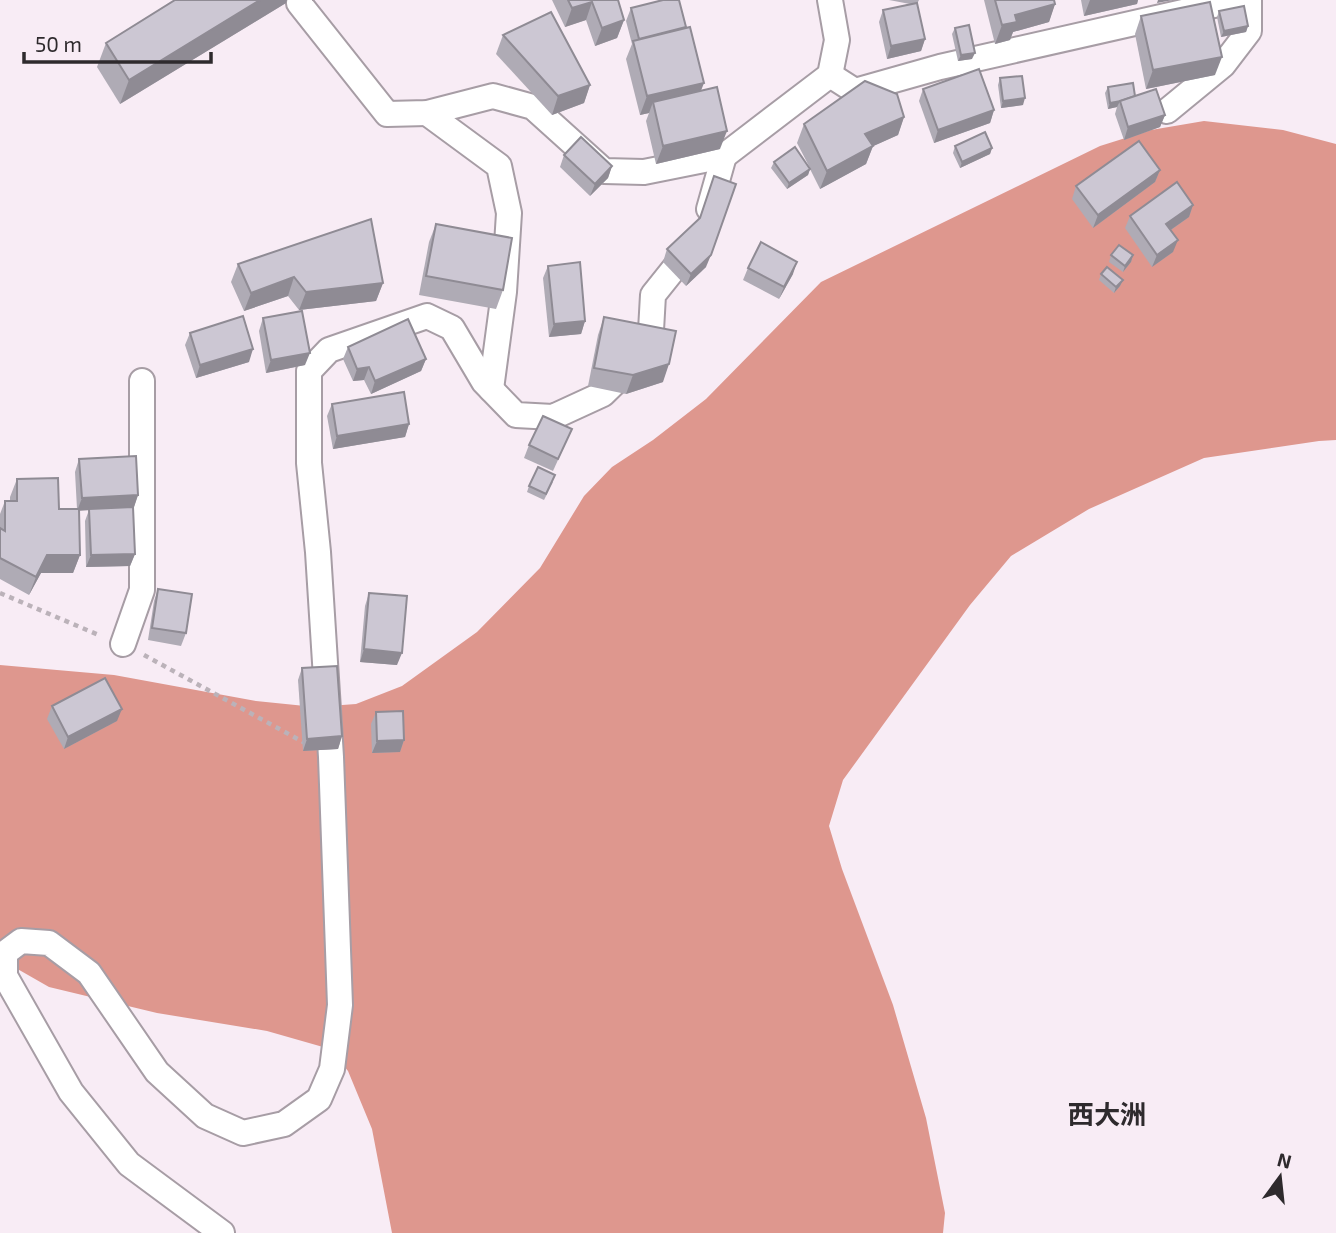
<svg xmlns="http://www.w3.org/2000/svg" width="1336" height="1233" font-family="'Exo 2','Noto Sans JP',sans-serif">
<rect width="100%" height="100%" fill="#f8ecf5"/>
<!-- forest -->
<path fill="#de978e" d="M1204 121 1283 130 1336 144V440L1319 441 1204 458 1089 509 1011 556 970 605 843 780 829 826 842 869 893 1005 926 1118 945 1213 943 1233H392L372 1129 348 1071 330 1049 267 1031 157 1013 49 987 0 959V665L114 675 256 701 315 707 356 704 402 686 477 632 540 568 584 496 612 467 653 440 706 399 821 282 1100 146 1151 130Z"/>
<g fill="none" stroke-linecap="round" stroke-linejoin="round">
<defs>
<g id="street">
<path d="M300 0 299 3 387 114 427 113 493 96 533 107 604 171 644 172 724 156 830 75 837 40 830 0"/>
<path d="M830 75 855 91 940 67 1236 0"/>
<path d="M1167 111 1223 65 1249 31V0"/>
<path d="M427 113 499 166 509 213 504 292 491 389"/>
<path d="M709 209 724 156"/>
<path d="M123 644 142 590V381"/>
<path d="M222 1233 129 1164 71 1092 5 976V953L21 941 49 943 89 973 157 1072 205 1116 243 1133 284 1124 319 1099 332 1069 340 1005 331 757 318 552 309 463V371L329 350 427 316 452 328 484 382 516 415 553 417 603 394 650 348 653 295 693 245"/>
</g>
</defs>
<!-- street casing -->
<use href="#street" stroke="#a79da5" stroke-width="28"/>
<!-- path -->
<g stroke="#bbb2b9" stroke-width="4.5" stroke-dasharray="5 5" stroke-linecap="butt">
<path d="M0 593 101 636"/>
<path d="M144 655 305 743"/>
</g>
<!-- street -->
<use href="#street" stroke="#fff" stroke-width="24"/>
</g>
<!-- wall -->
<g fill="#afabb5">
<path d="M175 0H287L286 3 120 104 97 67 106 43Z"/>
<path d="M552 0H618L624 20 617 38 595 46 586 20 565 27Z"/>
<path d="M889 0H919L917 4 925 39 921 51 887 59 879 22 883 10 910 4Z"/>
<path d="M984 0H1054L1055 4 1049 22 1013 32 1010 40 995 44Z"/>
<path d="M1081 0H1138L1137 4 1084 16Z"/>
<path d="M631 8 701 91 720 149 656 164 646 121 649 113 640 115 626 59 632 44 626 21Z"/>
<path d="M1219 11 1248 26 1246 32 1221 37 1217 17Z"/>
<path d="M1141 16 1215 75 1146 89 1135 34Z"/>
<path d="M955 28 972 59 958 61 952 34Z"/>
<path d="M503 35 590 85 584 103 552 115 496 54Z"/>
<path d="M1000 78 1023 105 1001 108 998 85Z"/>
<path d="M1108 87 1135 96 1165 115 1160 127 1124 140 1115 114 1117 107 1108 109 1105 93Z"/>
<path d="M923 89 994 110 990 123 934 143 919 101Z"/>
<path d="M904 117 898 135 873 146 866 164 820 189 810 169 808 175 787 189 771 168 774 162 810 168 797 143 804 124Z"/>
<path d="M955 146 992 148 990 154 960 168 953 153Z"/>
<path d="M564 155 612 166 608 178 590 196 560 167Z"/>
<path d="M1160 170 1155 182 1093 228 1072 199 1076 186Z"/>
<path d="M1193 205 1189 217 1171 230 1173 252 1152 267 1125 228 1130 216Z"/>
<path d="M436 224 503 290 496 309 419 295 429 242Z"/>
<path d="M667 249 706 267 686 286 663 262Z"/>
<path d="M1111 255H1133L1131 262 1123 272 1109 262Z"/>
<path d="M238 264 383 283 376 301 299 310 288 296 244 311 231 282Z"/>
<path d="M548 266 585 321 581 334 549 337 543 278Z"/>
<path d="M748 268 793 274 779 299 743 280Z"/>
<path d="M1101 274 1123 280 1120 286 1114 293 1099 280Z"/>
<path d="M604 317 663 382 626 394 588 386 598 335Z"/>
<path d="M263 318 305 365 266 373 259 331Z"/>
<path d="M190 333 249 362 196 378 185 345Z"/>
<path d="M348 347 426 359 421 371 371 394 364 380 353 381 343 359Z"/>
<path d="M332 404 409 424 405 437 333 449 327 416Z"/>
<path d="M572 429 553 471 524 458 529 445Z"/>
<path d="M79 459 138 495 134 507 123 508 135 554 130 566 86 567 85 521 89 510H79L80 555 73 573H41L29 595 0 579V514L5 501H10V497L17 479 59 509H77L75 472Z"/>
<path d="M553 482 544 500 527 492 529 486Z"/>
<path d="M158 589 186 633 181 646 148 640 154 601Z"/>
<path d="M369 593 397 665 360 662 365 606Z"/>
<path d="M302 668 342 736 338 749 303 751 298 680Z"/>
<path d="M52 706 117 721 64 749 47 719Z"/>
<path d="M376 712 404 740 400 752 372 753 371 724Z"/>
</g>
<!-- shaded-wall -->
<g fill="#8f8b94">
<path d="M260 0H287L286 3 120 104 129 80Z"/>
<path d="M1090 0H1138L1137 4 1084 16Z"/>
<path d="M1158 0H1173L1157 3Z"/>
<path d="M592 2 586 20 565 27 572 8Z"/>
<path d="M1055 4 1049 22 1013 32 1010 40 995 44 1002 25 1015 15Z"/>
<path d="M624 20 617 38 595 46 602 28Z"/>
<path d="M1248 26 1246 32 1221 37 1224 31Z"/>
<path d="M925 39 921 51 887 59 891 46Z"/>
<path d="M975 53 972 59 958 61 961 55Z"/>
<path d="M1222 57 1215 75 1146 89 1153 70Z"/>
<path d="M704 83 697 101 653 102 649 113 640 115 647 96Z"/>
<path d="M590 85 584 103 552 115 558 96Z"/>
<path d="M1025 98 1023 105 1001 108 1003 101Z"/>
<path d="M1120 101 1117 107 1108 109 1110 103Z"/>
<path d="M994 110 990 123 934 143 938 130Z"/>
<path d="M1165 115 1160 127 1124 140 1128 127Z"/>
<path d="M904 117 898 135 858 153 865 134Z"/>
<path d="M727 131 720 149 656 164 663 146Z"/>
<path d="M873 146 866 164 820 189 827 171Z"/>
<path d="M992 148 990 154 960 168 962 162Z"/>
<path d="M612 166 608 178 590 196 595 184Z"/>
<path d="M810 169 808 175 787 189 789 183Z"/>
<path d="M1160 170 1155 182 1093 228 1098 215Z"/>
<path d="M1193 205 1189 217 1162 236 1166 224Z"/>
<path d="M1178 240 1173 252 1152 267 1157 255Z"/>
<path d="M711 255 706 267 686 286 691 274Z"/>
<path d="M1133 255 1131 262 1123 272 1125 266Z"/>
<path d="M797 262 793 274 779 299 784 287Z"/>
<path d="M294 277 288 296 244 311 251 293Z"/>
<path d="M1123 280 1120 286 1114 293 1116 287Z"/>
<path d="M383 283 376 301 299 310 306 292Z"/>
<path d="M585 321 581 334 549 337 554 324Z"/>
<path d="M253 349 249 362 196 378 200 365Z"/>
<path d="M310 353 305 365 266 373 271 360Z"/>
<path d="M426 359 421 371 371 394 375 381Z"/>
<path d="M669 364 663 382 626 394 633 375Z"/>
<path d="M369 367 364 380 353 381 357 369Z"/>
<path d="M409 424 405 437 333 449 337 436Z"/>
<path d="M138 495 134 507 77 511 82 498Z"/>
<path d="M135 554 130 566 86 567 91 555Z"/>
<path d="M47 555H80L73 573H41L29 595 36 577Z"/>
<path d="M364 649 402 653 397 665 360 662Z"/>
<path d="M122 709 117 721 64 749 68 737Z"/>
<path d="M342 736 338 749 303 751 307 739Z"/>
<path d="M404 740 400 752 372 753 377 741Z"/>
</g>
<!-- building -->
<g fill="#ccc7d3" stroke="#8f8b94" stroke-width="2">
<path d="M175 0H260L129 80 106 43Z"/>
<path d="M568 0H618L624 20 602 28 592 2 572 8Z"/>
<path d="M663 0H679L686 27 639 39 631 8Z"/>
<path d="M995 0H1054L1055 4 1015 15 1017 22 1002 25Z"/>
<path d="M1210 2 1222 57 1153 70 1141 16Z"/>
<path d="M917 3 925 39 891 46 883 10Z"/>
<path d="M1244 6 1248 26 1224 31 1219 11Z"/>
<path d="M551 12 590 85 558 96 503 35Z"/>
<path d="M969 25 975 53 961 55 955 28Z"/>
<path d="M690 27 704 83 647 96 633 41Z"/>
<path d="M979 69 994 110 938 130 923 89Z"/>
<path d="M1022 76 1025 98 1003 101 1000 78Z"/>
<path d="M865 81 897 94 904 117 865 134 873 146 827 171 804 124Z"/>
<path d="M1133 83 1135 96 1121 101 1110 103 1108 87Z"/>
<path d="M717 87 727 131 663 146 653 102Z"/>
<path d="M1156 89 1165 115 1128 127 1120 101Z"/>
<path d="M985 132 992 148 962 162 955 146Z"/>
<path d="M581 137 612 166 595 184 564 155Z"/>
<path d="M1139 141 1160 170 1098 215 1076 186Z"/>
<path d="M795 147 810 169 789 183 774 162Z"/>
<path d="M714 176 736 184 711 255 691 274 667 249 700 218Z"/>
<path d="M1177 182 1193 205 1166 224 1178 240 1157 255 1130 216Z"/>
<path d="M371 219 383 283 306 292 294 277 251 293 238 264Z"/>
<path d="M436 224 512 238 503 290 426 276Z"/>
<path d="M761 242 797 262 784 287 748 268Z"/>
<path d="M1119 245 1133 255 1125 266 1111 255Z"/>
<path d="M580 262 585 321 554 324 548 266Z"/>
<path d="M1107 267 1123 280 1116 287 1101 274Z"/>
<path d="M302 311 310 353 271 360 263 318Z"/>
<path d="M243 316 253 349 200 365 190 333Z"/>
<path d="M604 317 676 331 669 364 633 375 594 368Z"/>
<path d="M408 319 426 359 375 381 369 367 357 369 348 347Z"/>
<path d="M404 392 409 424 337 436 332 404Z"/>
<path d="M543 416 572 429 558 459 529 445Z"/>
<path d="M136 456 138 495 82 498 79 459Z"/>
<path d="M538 467 555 475 546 494 529 486Z"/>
<path d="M58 478 59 509H79L80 555H47L36 577 0 558V528L5 531V501H17V479Z"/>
<path d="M133 507 135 554 91 555 89 509Z"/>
<path d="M158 589 192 594 186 633 152 628Z"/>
<path d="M369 593 407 596 402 653 364 649Z"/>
<path d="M337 666 342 736 307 739 302 668Z"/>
<path d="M105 678 122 709 68 737 52 706Z"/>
<path d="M403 711 404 740 377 741 376 712Z"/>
</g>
<g text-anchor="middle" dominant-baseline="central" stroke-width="5" stroke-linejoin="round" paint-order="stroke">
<!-- quarter labels -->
<g font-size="26" font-weight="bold" fill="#2e2a2d" stroke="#f8ecf5">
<text x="1107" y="1113">西大洲</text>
</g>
</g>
<!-- north arrow -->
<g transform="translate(1280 1177) rotate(15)" stroke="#f8ecf5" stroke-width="5" paint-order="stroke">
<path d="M0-5L12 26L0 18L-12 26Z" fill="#2e2a2d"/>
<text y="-10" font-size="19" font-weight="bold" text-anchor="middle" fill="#2e2a2d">N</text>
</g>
<!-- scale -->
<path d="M24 52v10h187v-10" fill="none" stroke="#2e2a2d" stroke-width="3.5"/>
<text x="35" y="52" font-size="21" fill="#2e2a2d" stroke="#f8ecf5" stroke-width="5" paint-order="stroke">50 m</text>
</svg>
